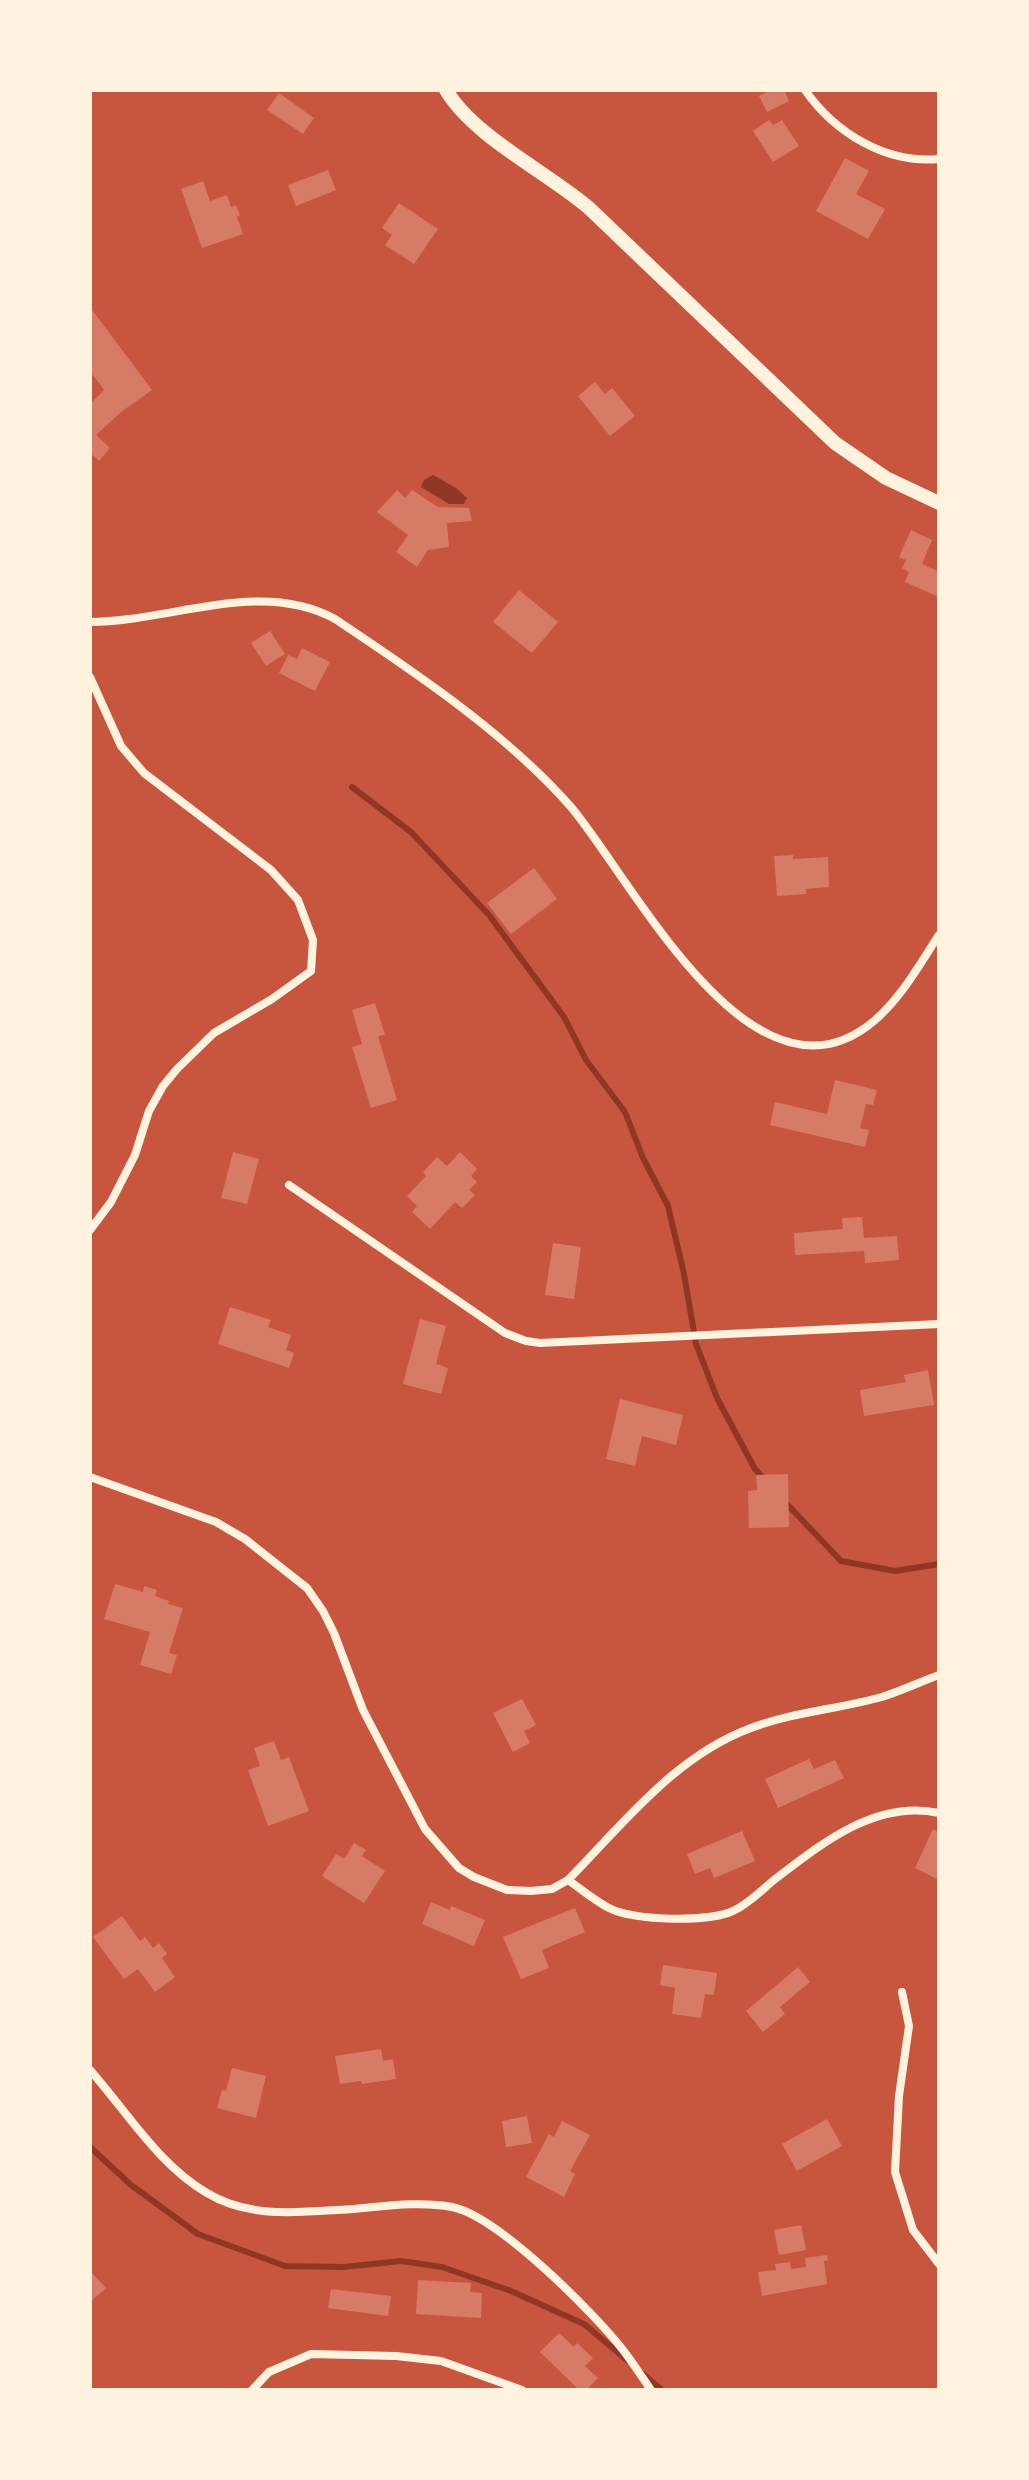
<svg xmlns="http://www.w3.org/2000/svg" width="1029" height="2480" font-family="'Roboto Condensed',sans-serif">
<rect width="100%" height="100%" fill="#c8553d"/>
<!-- water -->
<path fill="#8f3625" d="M433 475 456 488 467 498 464 504H449L421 487 424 480Z"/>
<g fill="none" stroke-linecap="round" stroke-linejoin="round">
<!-- stream -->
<g stroke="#8f3625" stroke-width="6">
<path d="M352 787 411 832 489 915 564 1017 586 1060 625 1112 643 1158 668 1206 684 1274 696 1344 717 1398 755 1469 764 1479"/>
<path d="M785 1502 841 1561 895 1571 939 1564"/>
<path d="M90 2147 131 2185 198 2234 285 2266 344 2267 401 2261 442 2267 511 2291 584 2324 628 2361"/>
<path d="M643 2374 662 2390"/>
</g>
</g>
<!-- building -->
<g fill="#d67c66">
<path d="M771 90H784L789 101 767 112 759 96Z"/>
<path d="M279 93 314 118 303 134 267 110Z"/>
<path d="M769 120 773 125 782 120 799 146 773 162 753 131Z"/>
<path d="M845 158 869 171 856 194 885 209 868 239 816 211Z"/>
<path d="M328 170 336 190 296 206 288 185Z"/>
<path d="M203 181 210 201 227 195 231 207 236 205 240 215 237 217 243 234 202 248 181 189Z"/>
<path d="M399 203 438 229 414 264 385 245 392 235 382 228Z"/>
<path d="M90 307 152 390 121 412 96 435 110 448 99 461 90 452V404L104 390 90 371Z"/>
<path d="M595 382 605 394 612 388 635 416 610 436 578 396Z"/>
<path d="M397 490 405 498 412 490 438 507 469 508 472 521 447 523 449 547 428 550 417 567 396 552 408 535 377 512Z"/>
<path d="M911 530 932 540 922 564 939 572V597L905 582 909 572 902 568 906 560 899 557Z"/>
<path d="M519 590 558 622 532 653 493 622Z"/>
<path d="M270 631 285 654 266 666 251 643Z"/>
<path d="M302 648 330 662 315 691 279 673 288 655 297 659Z"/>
<path d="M793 855V859L828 857 829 887 806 889V894L777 896 774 856Z"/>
<path d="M534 868 557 899 511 934 487 903Z"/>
<path d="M375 1003 385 1035 378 1036 397 1100 371 1108 352 1047 362 1044 352 1010Z"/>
<path d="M835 1080 877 1090 873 1105 866 1104 860 1128 869 1130 865 1147 770 1125 775 1102 827 1114Z"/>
<path d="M233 1152 259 1159 247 1204 221 1198Z"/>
<path d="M460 1152 477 1169 471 1176 477 1182 469 1190 475 1195 462 1208 455 1202 430 1229 412 1212 417 1206 407 1196 426 1176 423 1172 437 1157 447 1166Z"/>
<path d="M862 1217 864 1238 897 1236 899 1260 865 1263 864 1251 795 1255 794 1233 843 1229 842 1218Z"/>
<path d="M553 1243 581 1247 574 1299 545 1295Z"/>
<path d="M230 1307 271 1320 268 1327 291 1335 286 1350 294 1353 289 1368 218 1344Z"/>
<path d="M420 1319 446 1326 436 1364 448 1368 441 1394 403 1384Z"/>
<path d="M928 1370 934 1405 864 1416 860 1390 906 1382 904 1375Z"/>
<path d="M620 1399 683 1415 676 1445 642 1436 635 1466 606 1459Z"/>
<path d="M788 1474 789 1527 749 1528 748 1491 757 1490 756 1475Z"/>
<path d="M115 1584 143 1592 144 1586 157 1590 155 1596 169 1601 168 1604 183 1608 169 1653 177 1655 171 1674 140 1665 150 1632 104 1619Z"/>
<path d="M522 1699 536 1725 524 1731 530 1743 513 1752 493 1713Z"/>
<path d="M274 1741 281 1760 289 1757 309 1811 268 1826 248 1770 260 1766 254 1748Z"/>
<path d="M809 1759 814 1769 835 1760 844 1778 778 1808 765 1779Z"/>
<path d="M933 1829 939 1832V1880L915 1868Z"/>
<path d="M742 1831 755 1861 714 1878 710 1868 695 1874 687 1854Z"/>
<path d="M354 1843 366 1850 362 1856 385 1871 364 1903 322 1876 336 1854 344 1859Z"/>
<path d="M431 1902 450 1910 451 1906 485 1920 474 1946 422 1924Z"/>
<path d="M575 1908 585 1932 542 1950 549 1968 521 1979 503 1937Z"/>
<path d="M122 1916 140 1941 145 1937 153 1948 159 1943 167 1954 162 1958 175 1977 155 1992 138 1969 124 1979 93 1937Z"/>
<path d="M663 1965 717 1973 714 1995 705 1994 701 2018 672 2014 675 1988 660 1985Z"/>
<path d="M798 1967 810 1982 780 2007 785 2014 763 2032 746 2011Z"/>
<path d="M381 2049 383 2061 393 2059 396 2079 362 2084 361 2081 340 2084 335 2056Z"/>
<path d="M232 2068 266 2076 256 2118 217 2108 222 2090 226 2091Z"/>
<path d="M527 2116 532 2143 506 2147 502 2121Z"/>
<path d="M827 2119 842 2146 797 2171 782 2144Z"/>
<path d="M562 2121 590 2135 570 2171 575 2174 564 2197 526 2177 549 2134 554 2137Z"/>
<path d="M801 2225 806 2250 779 2255 774 2230Z"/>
<path d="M827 2255 828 2260 824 2261 827 2284 762 2296 758 2272 776 2270 775 2264 790 2262 791 2269 806 2267 805 2258Z"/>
<path d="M90 2271 106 2288 90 2302Z"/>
<path d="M418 2280 471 2283 470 2292 482 2293 481 2318 416 2314Z"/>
<path d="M331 2289 391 2296 388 2316 328 2308Z"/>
<path d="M559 2333 574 2347 577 2343 593 2358 585 2366 598 2378 586 2390H579L540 2352Z"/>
</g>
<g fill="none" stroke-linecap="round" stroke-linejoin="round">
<!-- minor -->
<g stroke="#fff3e0" stroke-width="8">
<path d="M805 90C835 133 886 164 939 159"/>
<path d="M90 622C170 622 260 578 335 619 416 673 507 734 571 807 632 879 753 1123 874 1021 902 997 919 965 939 935"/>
<path d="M90 677 121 746 144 773 271 870 298 900 313 940 311 971 272 999 214 1033 177 1069 163 1086 149 1111 135 1155 111 1202 90 1230"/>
<path d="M289 1185 505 1333 526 1341 540 1343 939 1324"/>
<path d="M90 1477 216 1522 245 1539 307 1588 323 1611 334 1633 363 1710 425 1829 459 1868 474 1877 507 1890 531 1891 552 1889 568 1880C623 1824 675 1756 751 1728 793 1712 839 1709 882 1697 901 1691 920 1682 939 1675"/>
<path d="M568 1880C581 1889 595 1901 609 1908 633 1921 711 1923 735 1910 749 1903 762 1890 774 1880 821 1844 876 1799 939 1813"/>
<path d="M902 1992 909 2026 899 2096 895 2172 913 2230 939 2264"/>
<path d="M90 2070C127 2112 158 2164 207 2193 247 2217 292 2213 337 2210 374 2208 415 2200 452 2207 498 2216 594 2313 623 2350 633 2363 642 2377 651 2390"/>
<path d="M252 2390 269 2372 311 2354 396 2356 441 2361 522 2390"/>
</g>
<!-- tertiary -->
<path stroke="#fff3e0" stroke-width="14" d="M446 90C474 137 547 172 589 208L835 443 886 478 939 503"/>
</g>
<!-- border -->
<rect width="1029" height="2480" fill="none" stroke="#fff3e0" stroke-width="184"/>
</svg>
